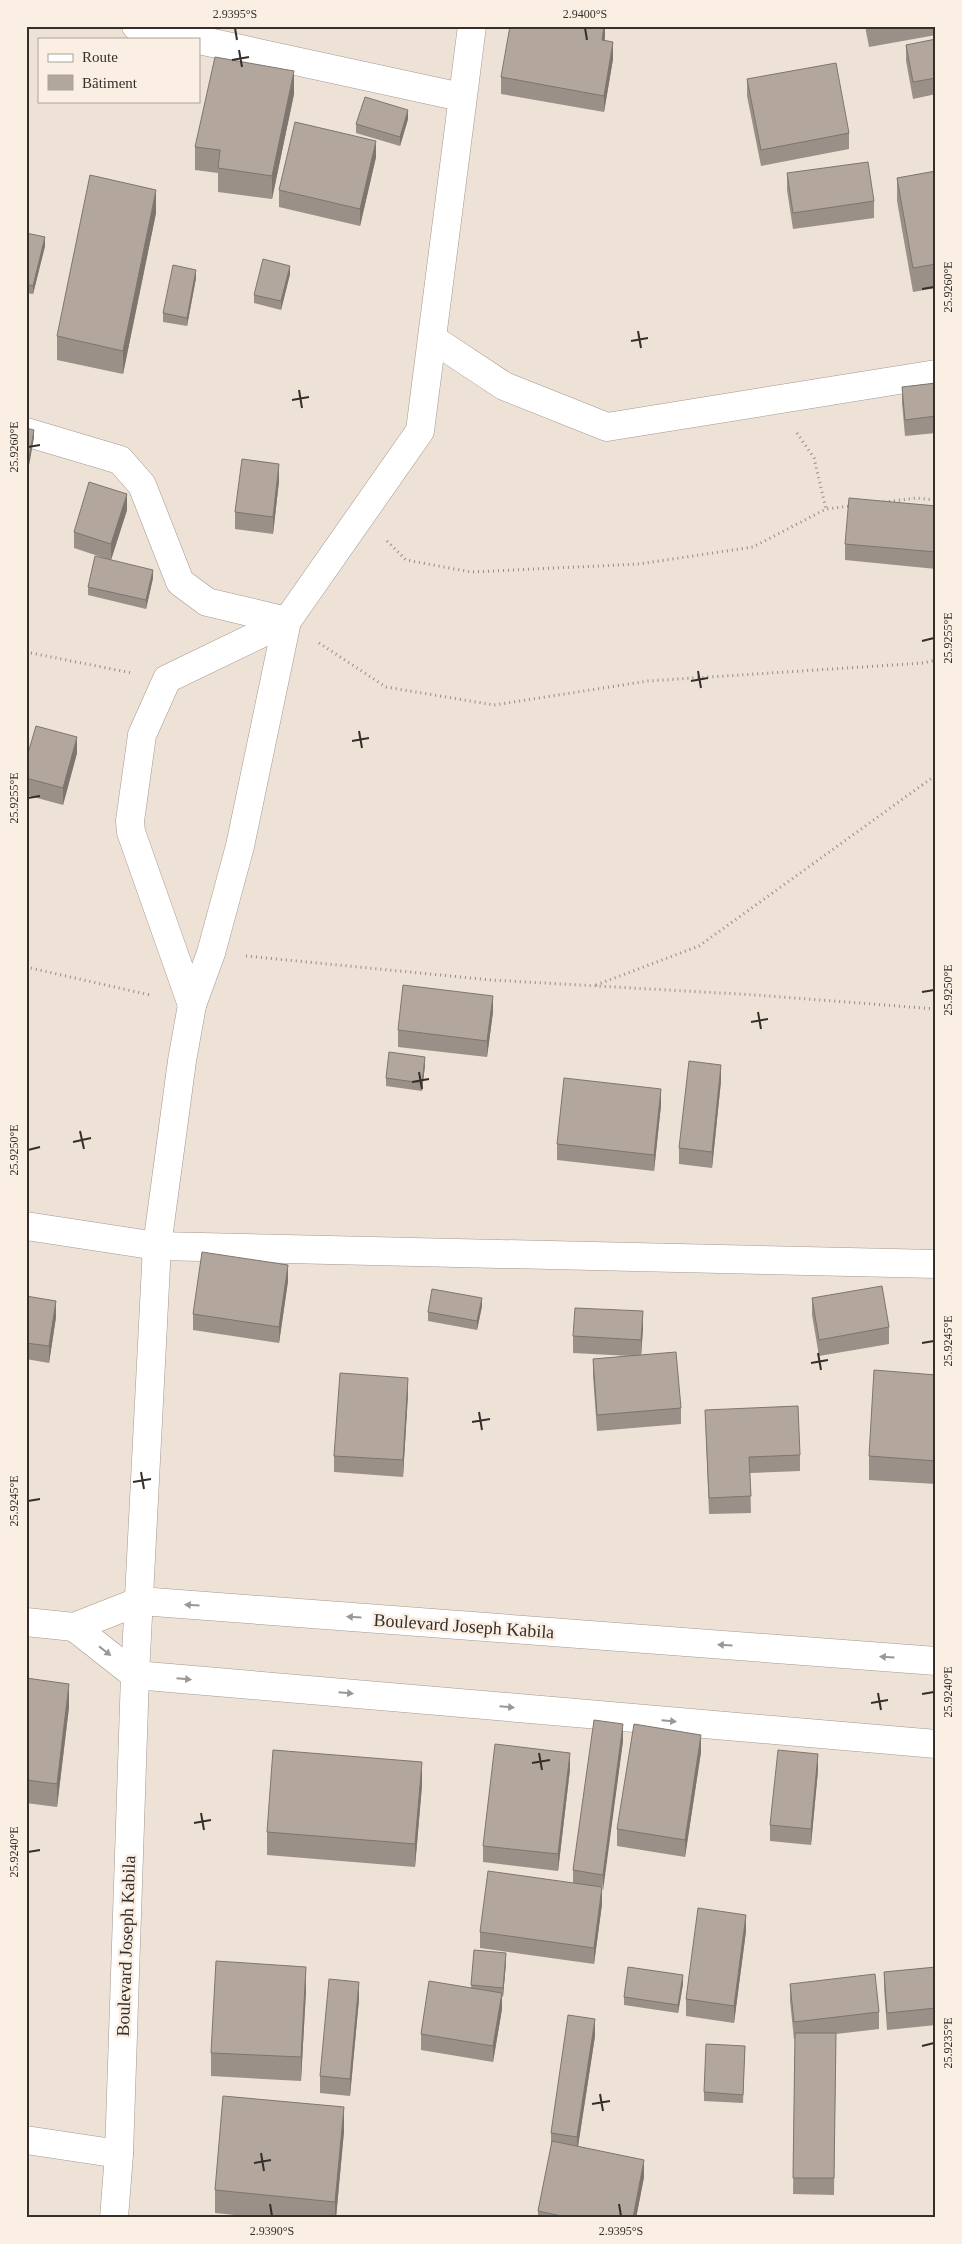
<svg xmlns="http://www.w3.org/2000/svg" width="962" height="2244" font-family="'Times New Roman',serif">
<rect width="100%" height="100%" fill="#eee1d6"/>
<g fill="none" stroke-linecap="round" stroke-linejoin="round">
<defs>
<g id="minor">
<path d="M136 26 193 39"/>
<path d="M199 40 461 97"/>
<path d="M433 339 504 386 607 427 936 374"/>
<path d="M26 432 120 460 142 485 180 582 207 602 287 621"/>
<path d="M192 1005 131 832 130 821 142 735 167 679 287 621"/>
<path d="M26 1226 157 1246 936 1264"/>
<path d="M26 1622 74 1627 140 1601 936 1661"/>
<path d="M74 1627 135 1675 936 1744"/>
<path d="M26 2140 119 2154"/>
<path d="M114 2218 119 2154 135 1675 157 1246 182 1061 192 1005 211 953 240 846 287 621 420 431 472 26"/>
</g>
</defs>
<!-- minor casing -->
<use href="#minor" stroke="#a4988e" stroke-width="29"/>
<!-- path -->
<g stroke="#958c84" stroke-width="3" stroke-dasharray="1 4" stroke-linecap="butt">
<path d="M797 433 814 458 826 509"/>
<path d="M884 502 916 498 936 500"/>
<path d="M387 541 406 560 471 572 639 564 753 547 826 509 851 506"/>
<path d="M319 643 386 687 494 705 648 681 923 663 936 660"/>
<path d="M26 652 132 673"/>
<path d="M246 956 491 980 756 995 936 1009"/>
<path d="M26 967 150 995"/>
<path d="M596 985 699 946 936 775"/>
</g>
<!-- minor -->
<use href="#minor" stroke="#fff" stroke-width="28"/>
</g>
<!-- wall -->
<g fill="#9a9087">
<path d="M605 26V40L613 59 604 112 501 94V77Z"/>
<path d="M865 26H936V35L869 47Z"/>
<path d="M936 39V94L913 99 906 61V45Z"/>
<path d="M747 79 849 133V149L761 166 747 96Z"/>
<path d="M294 94 272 199 218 192V173L195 170V147Z"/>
<path d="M408 119 400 146 356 133V124Z"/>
<path d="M376 157 360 226 279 207V190Z"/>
<path d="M936 171V288L913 292 897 201V178Z"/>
<path d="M787 173 874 201V218L793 229 787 190Z"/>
<path d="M156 213 123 374 57 360V336Z"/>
<path d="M26 233 45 246 33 294 26 293Z"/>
<path d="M290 274 281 310 254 303V295Z"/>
<path d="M196 278 187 326 163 322V313Z"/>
<path d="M936 383V433L905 436 902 403V387Z"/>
<path d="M279 481 273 534 235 529V512Z"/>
<path d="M936 506V569L845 560V544Z"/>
<path d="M127 510 111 560 153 578 146 609 88 595V587L104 558 74 548V532Z"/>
<path d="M77 753 63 805 26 795V760Z"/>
<path d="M493 1012 487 1057 398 1047V1030Z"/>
<path d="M425 1065 422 1091 386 1086V1078Z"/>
<path d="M721 1081 712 1168 679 1164V1148Z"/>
<path d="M661 1105 654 1171 557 1160V1144Z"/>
<path d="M288 1281 279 1343 193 1330V1314Z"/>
<path d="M26 1296 56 1317 49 1363 26 1359Z"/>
<path d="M812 1298 889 1327V1344L819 1356 812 1315Z"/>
<path d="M482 1306 477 1330 428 1321V1312Z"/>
<path d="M643 1328 641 1355 681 1408V1424L597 1431 593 1376V1359L630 1356 573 1353V1336Z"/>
<path d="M936 1375V1484L869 1480V1456Z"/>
<path d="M408 1394 403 1477 334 1472V1456Z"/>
<path d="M705 1410 800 1455V1471L750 1473 751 1513 709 1514Z"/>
<path d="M26 1678 69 1707 57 1807 26 1803Z"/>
<path d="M623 1741 602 1891V1904L594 1964 480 1948V1932L573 1883V1870Z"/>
<path d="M701 1752 685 1857 617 1846V1829Z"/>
<path d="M570 1769 558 1871 483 1862V1846Z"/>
<path d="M818 1770 811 1845 770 1841V1825Z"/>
<path d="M422 1785 415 1867 267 1855V1832Z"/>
<path d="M746 1931 734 2023 686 2016V1999Z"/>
<path d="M474 1950 506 1962 503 1997 502 1996V2009L493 2062 421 2050V2034L471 1988Z"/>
<path d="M936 1967V2025L887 2030 884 1988V1972Z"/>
<path d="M683 1984 678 2013 624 2005V1997Z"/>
<path d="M790 1984 879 2012V2029L836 2034 834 2195 793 2194 795 2039H794L790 2001Z"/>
<path d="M306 1990 301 2081 211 2076V2053Z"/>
<path d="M359 1999 350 2096 320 2093V2076Z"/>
<path d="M595 2036 578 2146 644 2177 636 2218H538V2211L551 2147V2133Z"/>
<path d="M745 2046 743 2103 704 2101V2092Z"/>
<path d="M344 2131 336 2218H262L215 2213V2190Z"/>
</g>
<!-- shaded-wall -->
<g fill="#7d756e">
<path d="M604 26H605V35L602 56V40Z"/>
<path d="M613 42V59L604 112V96Z"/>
<path d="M294 71V94L272 199V176Z"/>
<path d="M408 110V119L400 146V137Z"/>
<path d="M376 141V157L360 226V209Z"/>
<path d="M156 190V213L123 374V351Z"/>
<path d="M45 237V246L33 294V286Z"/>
<path d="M290 266V274L281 310V301Z"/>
<path d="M196 270V278L187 326V318Z"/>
<path d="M34 430V438L26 482V474Z"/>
<path d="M279 464V481L273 534V517Z"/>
<path d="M127 494V510L111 560V544Z"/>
<path d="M153 570V578L146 609V600Z"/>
<path d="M77 737V753L63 805V788Z"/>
<path d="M493 996V1012L487 1057V1041Z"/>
<path d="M425 1057V1065L422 1091V1083Z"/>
<path d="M721 1065V1081L712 1168V1152Z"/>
<path d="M661 1089V1105L654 1171V1155Z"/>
<path d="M288 1265V1281L279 1343V1327Z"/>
<path d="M482 1298V1306L477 1330V1321Z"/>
<path d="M56 1301V1317L49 1363V1346Z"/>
<path d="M643 1311V1328L641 1357V1340Z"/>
<path d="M408 1378V1394L403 1477V1460Z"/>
<path d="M69 1684V1707L57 1807V1784Z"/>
<path d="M623 1724V1741L603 1891V1875Z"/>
<path d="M701 1735V1752L685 1857V1840Z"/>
<path d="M570 1753V1769L558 1871V1854Z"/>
<path d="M818 1754V1770L811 1845V1829Z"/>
<path d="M422 1762V1785L415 1867V1844Z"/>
<path d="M602 1887V1904L594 1964V1948Z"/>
<path d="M746 1915V1931L734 2023V2006Z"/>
<path d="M506 1953V1962L503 1997V1988Z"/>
<path d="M306 1967V1990L301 2081V2057Z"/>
<path d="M683 1975V1984L678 2013V2005Z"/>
<path d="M359 1982V1999L350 2096V2079Z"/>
<path d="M502 1993V2009L493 2062V2046Z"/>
<path d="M595 2019V2036L577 2153V2137Z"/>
<path d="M344 2107V2131L336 2218H335V2202Z"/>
<path d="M644 2160V2177L636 2218H633Z"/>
</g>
<!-- building -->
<g fill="#b3a79d" stroke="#7d756e">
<path d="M510 26H604L602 40 613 42 604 96 501 77Z"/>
<path d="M936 39V78L913 82 906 45Z"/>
<path d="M215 57 294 71 272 176 218 168 220 150 195 147Z"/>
<path d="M836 63 849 133 761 150 747 79Z"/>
<path d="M365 97 408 110 400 137 356 124Z"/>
<path d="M295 122 376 141 360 209 279 190Z"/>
<path d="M868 162 874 201 793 213 787 173Z"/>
<path d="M936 171V264L913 268 897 178Z"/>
<path d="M90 175 156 190 123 351 57 336Z"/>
<path d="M26 233 45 237 33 286 26 284Z"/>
<path d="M263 259 290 266 281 301 254 295Z"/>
<path d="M173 265 196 270 187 318 163 313Z"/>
<path d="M936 383V416L905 420 902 387Z"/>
<path d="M26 428 34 430 26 474Z"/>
<path d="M242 459 279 464 273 517 235 512Z"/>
<path d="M89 482 127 494 111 544 74 532Z"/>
<path d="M849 498 936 506V552L845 544Z"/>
<path d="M95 556 153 570 146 600 88 587Z"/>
<path d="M36 726 77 737 63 788 26 778V760Z"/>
<path d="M403 985 493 996 487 1041 398 1030Z"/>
<path d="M389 1052 425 1057 422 1083 386 1078Z"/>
<path d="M689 1061 721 1065 712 1152 679 1148Z"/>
<path d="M564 1078 661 1089 654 1155 557 1144Z"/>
<path d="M202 1252 288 1265 279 1327 193 1314Z"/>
<path d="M882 1286 889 1327 819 1340 812 1298Z"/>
<path d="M432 1289 482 1298 477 1321 428 1312Z"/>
<path d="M26 1296 56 1301 49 1346 26 1343Z"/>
<path d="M575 1308 643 1311 641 1340 573 1336Z"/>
<path d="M676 1352 681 1408 597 1415 593 1359Z"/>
<path d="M874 1370 936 1375V1461L869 1456Z"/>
<path d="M340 1373 408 1378 403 1460 334 1456Z"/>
<path d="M798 1406 800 1455 749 1457 751 1496 709 1498 705 1410Z"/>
<path d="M26 1678 69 1684 57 1784 26 1780Z"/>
<path d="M594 1720 623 1724 603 1875 573 1870Z"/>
<path d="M634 1724 701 1735 685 1840 617 1829Z"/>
<path d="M495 1744 570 1753 558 1854 483 1846Z"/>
<path d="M273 1750 422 1762 415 1844 267 1832Z"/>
<path d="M778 1750 818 1754 811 1829 770 1825Z"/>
<path d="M488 1871 602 1887 594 1948 480 1932Z"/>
<path d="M698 1908 746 1915 734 2006 686 1999Z"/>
<path d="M474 1950 506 1953 503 1988 471 1985Z"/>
<path d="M216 1961 306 1967 301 2057 211 2053Z"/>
<path d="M628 1967 683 1975 678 2005 624 1997Z"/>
<path d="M936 1967V2008L887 2013 884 1972Z"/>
<path d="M875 1974 879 2012 794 2022 790 1984Z"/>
<path d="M329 1979 359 1982 350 2079 320 2076Z"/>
<path d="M429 1981 502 1993 493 2046 421 2034Z"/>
<path d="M568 2015 595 2019 577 2137 551 2133Z"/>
<path d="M795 2033H836L834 2178H793Z"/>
<path d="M706 2044 745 2046 743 2095 704 2092Z"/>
<path d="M223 2096 344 2107 335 2202 215 2190Z"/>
<path d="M552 2141 644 2160 633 2218H571L538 2211Z"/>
</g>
<!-- one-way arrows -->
<defs><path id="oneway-solid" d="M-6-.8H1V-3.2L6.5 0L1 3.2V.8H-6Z" transform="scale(1.25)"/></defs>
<g fill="#9a9795">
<use href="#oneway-solid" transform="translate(192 1605) rotate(-176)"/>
<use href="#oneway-solid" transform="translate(354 1617) rotate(-176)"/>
<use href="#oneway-solid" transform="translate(725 1645) rotate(-176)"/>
<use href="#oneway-solid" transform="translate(105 1651) rotate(38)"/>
<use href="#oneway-solid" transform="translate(887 1657) rotate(-176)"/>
<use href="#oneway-solid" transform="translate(184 1679) rotate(5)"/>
<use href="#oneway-solid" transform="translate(346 1693) rotate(5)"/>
<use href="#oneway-solid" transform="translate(507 1707) rotate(5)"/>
<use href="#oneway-solid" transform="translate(669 1721) rotate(5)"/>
</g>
<!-- ticks -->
<path fill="none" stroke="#342f2b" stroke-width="2" d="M235 28 237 40M585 28 587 40M239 50 242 67M232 60 249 57M922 289 934 287M638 331 641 348M631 341 648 338M299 390 302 408M292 400 309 397M28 447 40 445M922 641 934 638M698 671 701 688M691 681 708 678M359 731 362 748M352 741 369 738M28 798 40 796M922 992 934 990M758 1012 761 1029M751 1022 768 1019M419 1072 422 1089M412 1082 429 1079M80 1131 84 1149M73 1142 91 1138M28 1150 40 1147M922 1343 934 1341M818 1353 821 1370M811 1363 828 1360M479 1412 482 1430M472 1422 490 1419M141 1472 144 1489M133 1482 151 1479M28 1501 40 1499M878 1693 881 1710M922 1694 934 1692M871 1703 888 1700M539 1753 542 1770M532 1763 550 1760M201 1813 204 1830M194 1823 211 1820M28 1852 40 1850M922 2046 934 2043M600 2094 603 2111M592 2104 610 2101M261 2153 264 2171M254 2163 271 2160M270 2204 272 2216M619 2204 621 2216"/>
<g text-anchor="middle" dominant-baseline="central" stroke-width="5" stroke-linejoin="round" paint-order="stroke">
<!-- street labels -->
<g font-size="18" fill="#342f2b" stroke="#fbeee3">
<text transform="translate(464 1626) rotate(4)">Boulevard Joseph Kabila</text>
<text transform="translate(126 1946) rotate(-88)">Boulevard Joseph Kabila</text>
</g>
</g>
<!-- border -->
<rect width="962" height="2244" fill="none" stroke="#fbeee3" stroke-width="55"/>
<!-- legend -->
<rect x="38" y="38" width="162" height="65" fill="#fbeee3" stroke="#aba299"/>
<rect x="48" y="54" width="25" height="8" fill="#ffffff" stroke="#aba299"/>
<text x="82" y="62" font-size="15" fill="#342f2b">Route</text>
<rect x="48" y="75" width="25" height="15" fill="#b3a79d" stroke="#aba299"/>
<text x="82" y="88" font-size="15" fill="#342f2b">Bâtiment</text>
<rect x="28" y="28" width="906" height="2188" fill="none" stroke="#342f2b" stroke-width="2"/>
<g font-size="12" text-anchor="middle" fill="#342f2b">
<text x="235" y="18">2.9395°S</text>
<text x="585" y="18">2.9400°S</text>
<text transform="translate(948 287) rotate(-90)" y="4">25.9260°E</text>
<text transform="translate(14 447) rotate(-90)" y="4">25.9260°E</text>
<text transform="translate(948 638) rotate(-90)" y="4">25.9255°E</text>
<text transform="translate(14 798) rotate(-90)" y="4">25.9255°E</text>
<text transform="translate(948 990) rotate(-90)" y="4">25.9250°E</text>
<text transform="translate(14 1150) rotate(-90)" y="4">25.9250°E</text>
<text transform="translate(948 1341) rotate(-90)" y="4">25.9245°E</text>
<text transform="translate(14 1501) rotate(-90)" y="4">25.9245°E</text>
<text transform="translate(948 1692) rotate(-90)" y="4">25.9240°E</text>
<text transform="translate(14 1852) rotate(-90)" y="4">25.9240°E</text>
<text transform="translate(948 2043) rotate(-90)" y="4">25.9235°E</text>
<text x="272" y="2235">2.9390°S</text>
<text x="621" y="2235">2.9395°S</text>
</g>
</svg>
